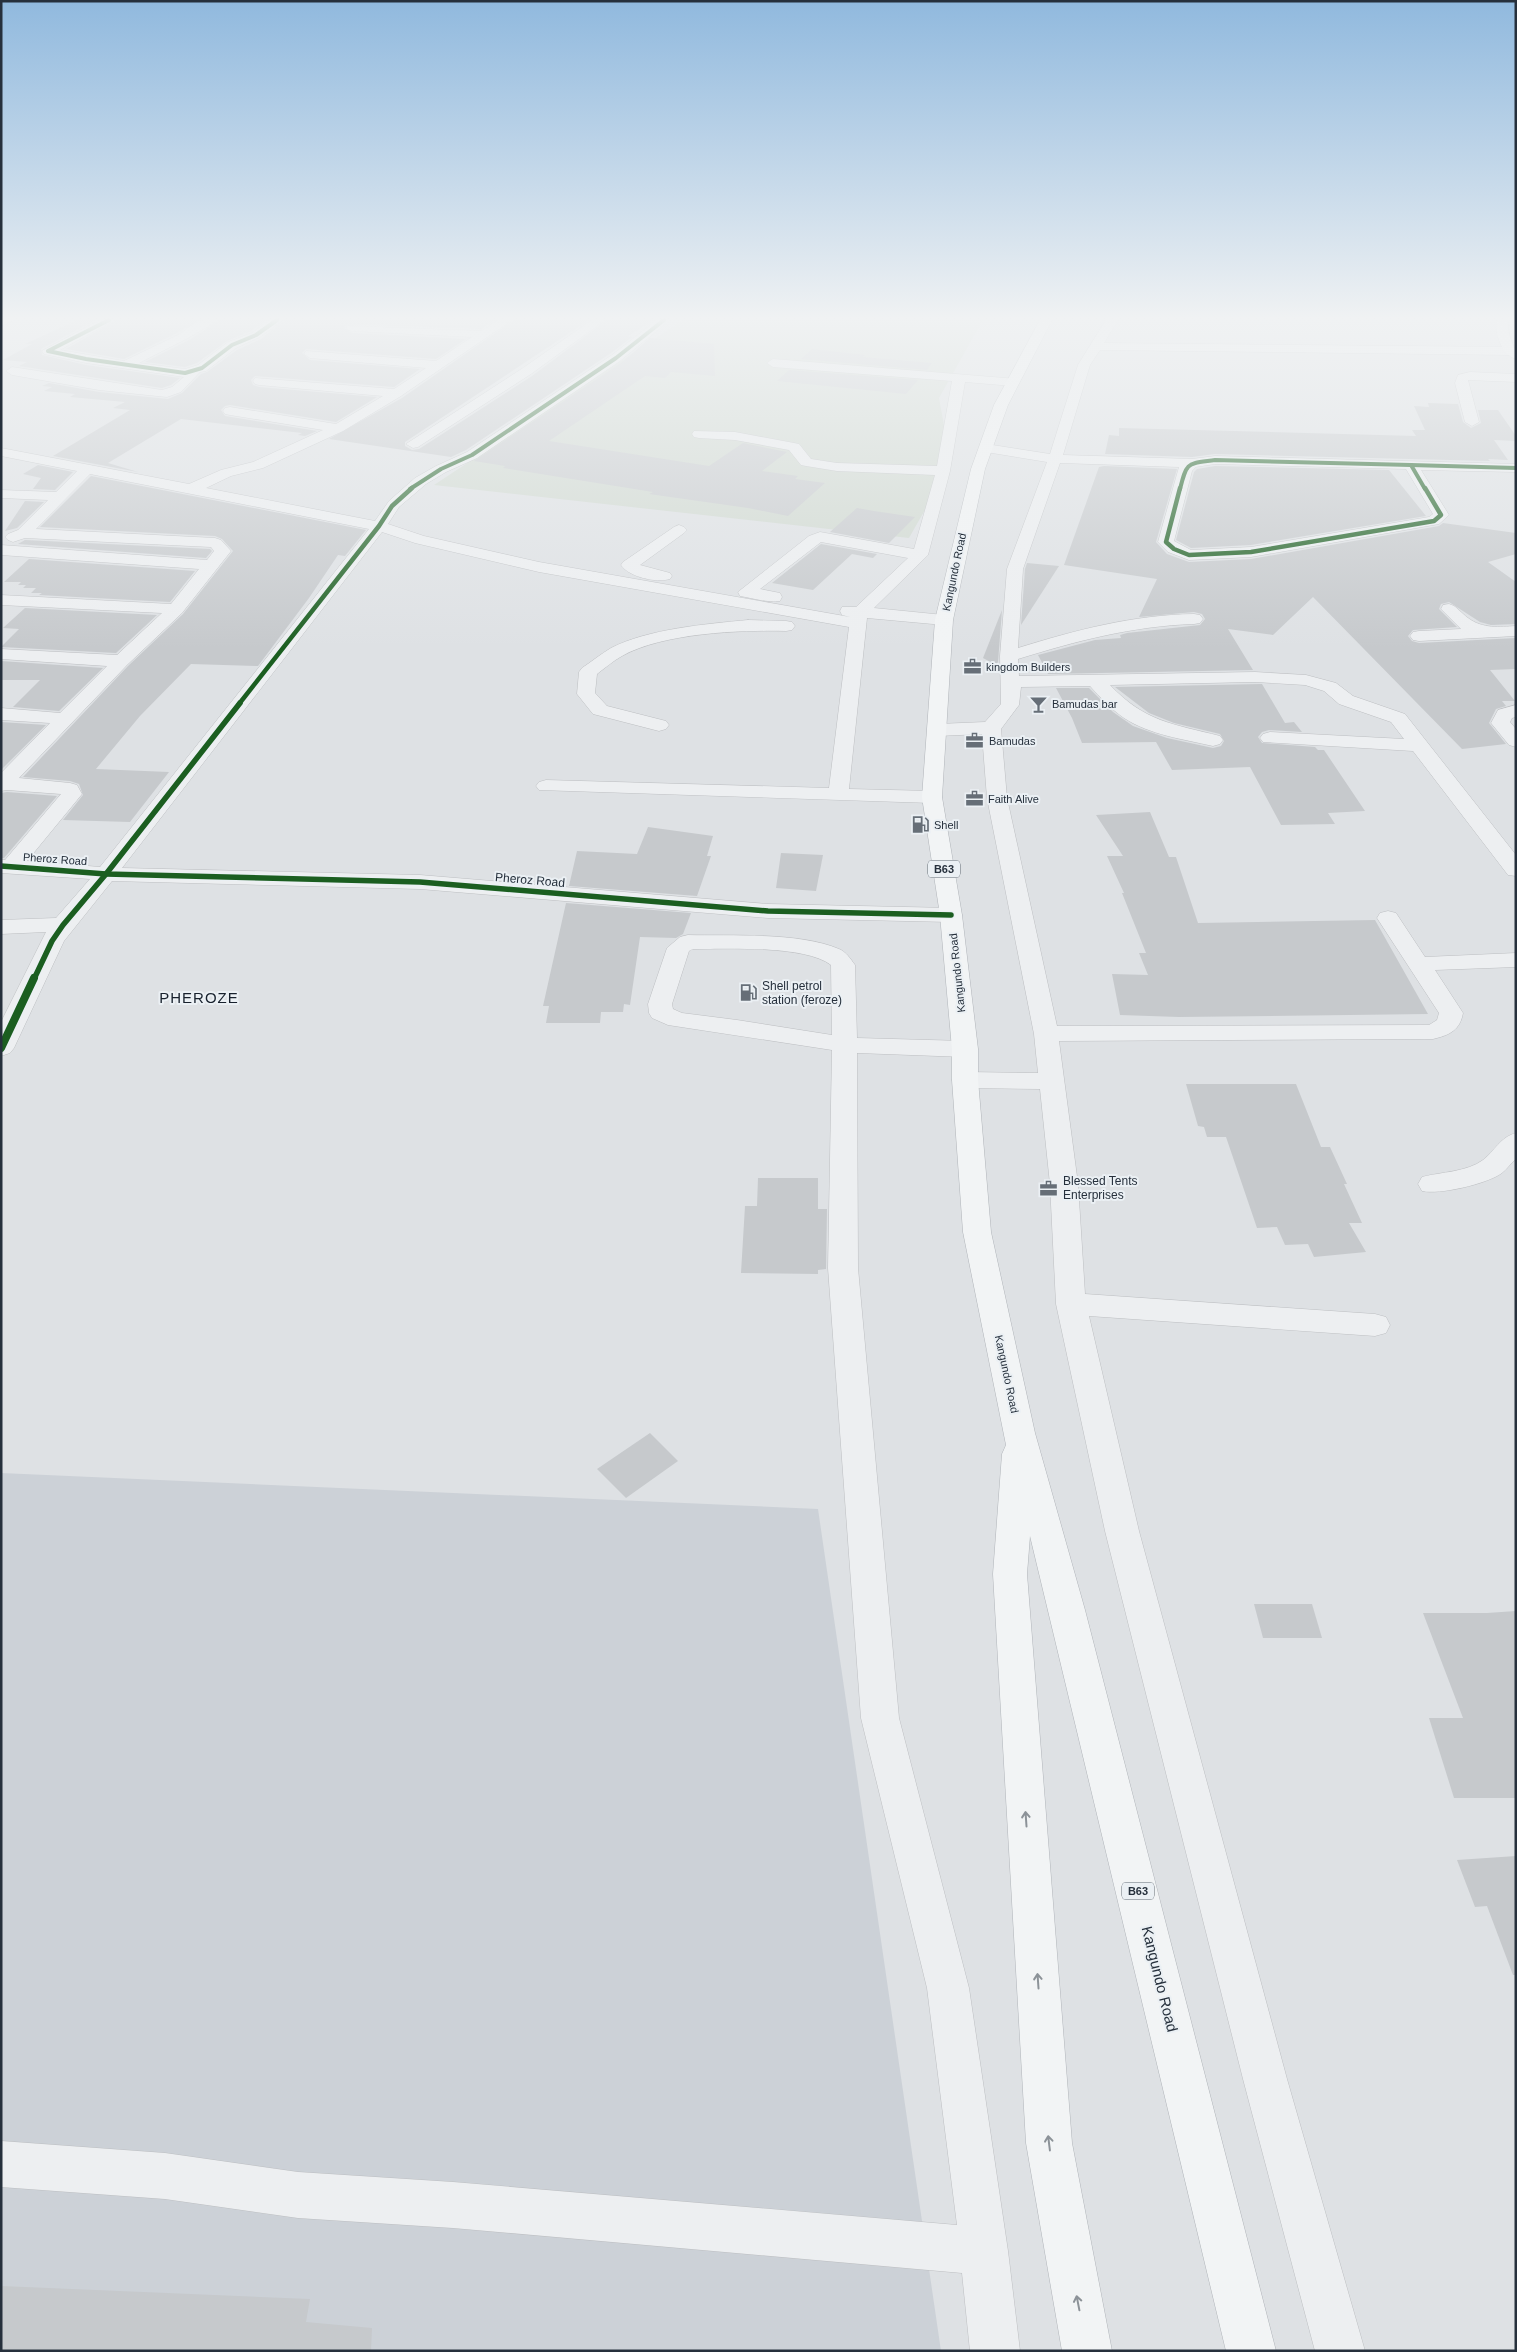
<svg xmlns="http://www.w3.org/2000/svg" width="1517" height="2352" font-family="Arial,sans-serif">
<rect width="100%" height="100%" fill="#dee1e4"/>
<!-- built -->
<path fill="#ccd1d7" d="M1 1473 818 1509 941 2351H1Z"/>
<!-- green -->
<path fill="#cfd8cf" d="M683 320H983L939 398 951 464 909 538 434 485Z"/>
<!-- building -->
<g fill="#c6c9cc">
<path d="M77 320H96L41 349 42 355 86 365 180 378 171 385 162 388 19 366 27 362 3 360 32 344H25Z"/>
<path d="M117 320H199L179 332 124 359 66 349Z"/>
<path d="M221 320H267L251 331 227 341 197 363 185 367 145 362 189 340Z"/>
<path d="M285 320H495L481 329 348 324 344 328 352 333 466 339 436 359 306 349 302 353 310 360 420 369 394 387 255 376 251 380 253 385 259 387 377 397 336 422 230 405 225 406 221 410 225 416 317 431 305 436 298 435 302 433 181 419 108 463 138 472 53 456 130 410 113 408 125 402 70 397 75 394 44 391 52 387 42 386 49 383 99 392 168 399 182 393 201 374 207 372 237 350 261 339Z"/>
<path d="M514 320H589L405 442V446L412 450 419 449 532 376 607 320H654L628 336 632 337 611 353 466 450 451 457 329 439 402 398Z"/>
<path d="M650 338 714 344 715 376 671 372 665 378 645 376 549 441 709 466 743 443 787 452 762 471 798 476 795 479 825 483 788 516 748 508 649 494 653 492 503 468 505 466 474 461 621 363Z"/>
<path d="M812 349 865 355 863 357 932 363 927 370 801 359Z"/>
<path d="M789 370 918 380 906 394 777 381Z"/>
<path d="M1428 403 1458 404 1463 422 1471 428 1481 423 1478 410H1498L1516 436V441L1494 440 1508 460 1488 459 1490 461 1215 454 1192 457 1105 454 1109 435 1119 436V428L1416 436 1412 430H1425L1414 406 1429 407Z"/>
<path d="M38 465 73 472 55 490 33 489 41 478 23 474Z"/>
<path d="M1104 466 1177 469 1156 542 1167 554 1189 562 1251 559 1439 526 1443 523 1516 533V554L1488 562 1516 582V624L1491 625 1480 622 1449 602 1441 604 1439 609 1457 627 1413 630 1408 636 1412 641 1419 643 1516 638V669L1490 670 1515 701H1502L1506 706 1496 709 1489 723 1506 744 1462 749 1313 597 1273 635 1228 629 1253 670 1048 674 1038 655 1095 640 1121 638 1120 635 1127 633 1200 625 1205 619 1202 614 1194 612 1139 617 1157 579 1064 565 1099 467Z"/>
<path d="M1215 466 1389 470 1426 516 1251 545 1191 548 1176 540 1194 472 1197 469Z"/>
<path d="M91 476 366 530 345 556 338 555 309 598 258 666 191 664 140 716 96 769 169 772 130 822 63 820 83 795 79 784 70 781 23 777 128 666 183 614 233 551 222 539 215 536 40 527Z"/>
<path d="M25 501 44 502 17 528 5 531Z"/>
<path d="M857 508 874 511 915 517 889 543 830 532Z"/>
<path d="M25 540 210 549 212 551 206 558 18 544Z"/>
<path d="M821 544 877 554 873 558 852 554 813 590 772 583Z"/>
<path d="M29 559 195 571 170 602 39 595 42 593H31L36 588H23L26 585H18L21 582H4Z"/>
<path d="M1027 563 1059 566 1021 625 1025 569Z"/>
<path d="M25 608 157 615 116 653 1 647 19 629 3 628Z"/>
<path d="M1002 610 998 662 996 665 983 658Z"/>
<path d="M1 661 103 668 59 711 13 707 40 680H1Z"/>
<path d="M1262 684 1285 723 1294 722 1302 732 1269 730 1262 732 1258 737 1262 743 1315 747 1318 750H1324L1365 811 1328 813 1335 824 1281 825 1250 767 1172 770 1156 742 1082 743 1072 718 1056 688H1089L1113 712 1133 726 1167 738 1213 748 1221 746 1224 741 1220 734 1174 723 1149 713 1115 687Z"/>
<path d="M1 722 46 725 1 770Z"/>
<path d="M7 792 57 796 4 858H1V793Z"/>
<path d="M1150 812 1169 857H1176L1198 923 1375 920 1428 1014 1179 1017 1120 1015 1112 974 1148 975 1139 953H1146L1122 893H1124L1107 856H1123L1096 815Z"/>
<path d="M648 827 713 836 707 856H711L697 896 569 886 577 851 637 854Z"/>
<path d="M781 853 823 855 816 891 776 888Z"/>
<path d="M566 903 691 913 683 934 676 938 640 937 630 1005 624 1004 623 1012H601L600 1023H546L549 1006H543Z"/>
<path d="M1186 1084H1296L1321 1147H1330L1347 1184H1344L1362 1223H1349L1366 1252 1314 1257 1308 1244 1285 1245 1277 1227 1257 1228 1226 1137H1207L1204 1127 1198 1126Z"/>
<path d="M758 1178H818V1209H827L826 1269 818 1270V1274L741 1273 745 1206H757Z"/>
<path d="M650 1433 678 1461 626 1498 597 1469Z"/>
<path d="M1254 1604H1312L1322 1638H1263Z"/>
<path d="M1516 1611V1798H1454L1429 1718H1463L1423 1613H1487Z"/>
<path d="M1516 1856V1975H1513L1487 1906 1475 1907 1457 1860Z"/>
<path d="M1 2286 310 2299 306 2322 372 2328 371 2351H1Z"/>
</g>
<g fill="none" stroke-linecap="round" stroke-linejoin="round">
<defs>
<g id="minor">
<path d="M1 320H14L1 326Z"/>
<path d="M100 320H115L60 350 124 361 180 334 192 325 203 320H219L188 338 139 363 185 369 198 365 228 342 252 333 270 320H283L260 337 236 348 206 371 200 372 181 392 167 397 99 390 12 375 6 371 12 367 162 390 172 387 184 377 86 363 44 354 42 351Z"/>
<path d="M498 320H512L401 396 343 431 263 468 231 476 206 488 375 521 389 501 415 478 436 466 467 452 612 355 657 320H670L620 361 477 458 446 472 426 484 399 507 388 524 424 536 539 562 850 617 842 615 840 611 842 607H856L908 558 821 542 760 589 780 593 782 597 780 601C768 603 752 598 740 596L738 592 809 536 820 532 914 549 935 475 837 471 806 466 801 465 789 450 735 440 699 438 694 437 692 434 694 431 735 432 794 443 799 444 811 459 837 463 937 466 952 381 773 367 767 363 773 359 1017 379 1019 382 1017 385 1013 386 965 382 950 471 928 555 874 608 944 615 950 616 953 620 950 624 944 625 867 618 849 789 932 791 939 793 942 797 939 801 932 803 539 790 536 786 539 782 546 780 829 788 849 627 539 572 415 543 382 532 122 868 420 875 768 904 951 908 959 910 962 915 959 920 951 922 768 918 420 889 112 881 64 941 14 1048 10 1053 1 1056V1022L46 932 1 934V920L56 918 90 879 1 873V860H5L61 794 7 790 1 791V773L50 723 1 720V708L60 713 107 666 1 659V649L117 655 162 613 1 605V595L171 604 199 569 1 555V545L207 560 214 551 211 547 25 538 13 542 8 540 5 537 8 534 18 530 48 500 1 498V490L56 492 77 471 1 456V448L189 484 221 470 253 462 323 430 230 415 225 414 223 411 225 408 230 407 336 424 383 396 259 385 255 384 253 381 255 378 394 389 426 368 310 358 304 354 306 351 436 361 472 337 352 331 348 330 346 328 348 326 482 331ZM90 474 369 529 100 867 27 861 82 794 77 785 70 783 19 778 127 665 182 613 231 551 221 540 215 538 36 529Z"/>
<path d="M592 320H605L531 374 418 447 413 448 406 444 523 368Z"/>
<path d="M1106 320H1118L1104 343 1511 347 1516 349 1515 354 1511 355 1100 350 1090 365 1063 455 1192 459 1215 456 1516 464V472L1421 470 1449 515 1439 524 1251 557 1189 560 1168 552 1158 542 1179 467 1060 463 1023 569 1018 648C1076 630 1133 615 1194 614L1200 615 1203 619 1200 623 1194 624C1133 626 1076 641 1018 659L1019 676 1255 672 1306 675 1336 683 1353 696 1405 714 1516 855V876L1508 875 1413 751 1263 742 1260 738 1263 734 1270 732 1404 739 1391 722 1339 704 1324 691 1305 685 1255 682 1110 685C1145 722 1173 724 1220 736L1223 740 1220 744 1213 746C1183 739 1150 735 1124 718 1111 709 1100 697 1090 686L1021 687 1019 705 1001 729 1007 798 1057 1026 1429 1025 1437 1020 1439 1013 1377 918 1380 913 1388 911 1396 913 1425 957 1516 953V967L1435 970 1463 1013C1460 1030 1450 1035 1433 1039L1059 1041 1078 1184 1085 1294 1375 1314 1386 1317 1390 1325 1386 1333 1375 1336 1089 1316 1139 1531 1287 2079 1365 2351H1315L1243 2079 1105 1531 1056 1304 1050 1184 1040 1089 965 1088 956 1086 952 1080 956 1074 965 1072 1038 1073 1034 1034 987 798 982 734 938 736 931 734 928 730 931 726 938 724 985 722 1001 704 1000 656 1007 569 1047 462 986 452 979 448 986 444 1050 454 1078 365ZM1215 464 1406 469 1433 514 1429 517 1251 547 1191 550 1174 541 1192 471 1196 467Z"/>
<path d="M1470 372 1516 374V382L1468 380 1479 422 1472 426 1465 422 1455 383 1458 375Z"/>
<path d="M679 525 684 527 687 530 684 533 640 565 670 573 672 576 670 579C656 583 629 577 621 565L623 562 674 527Z"/>
<path d="M1449 604C1457 606 1461 613 1468 618 1483 629 1499 627 1516 626V636L1419 641 1413 640 1410 636 1413 632 1419 631 1461 629 1441 609 1443 605Z"/>
<path d="M748 620 786 621 792 622 795 626 792 630 786 631C740 630 663 633 622 656 613 661 605 668 597 674L595 693 607 706 666 721 669 725 666 729 659 731 593 714 577 694 579 672 582 668C591 662 601 654 611 648 648 629 706 624 748 620Z"/>
<path d="M1516 705V717L1512 718 1510 722 1516 729V747L1509 745 1491 723 1498 710Z"/>
<path d="M688 935C730 936 800 932 839 949 846 952 850 958 855 965L857 1038 965 1041 974 1044 978 1049 974 1054 965 1057 857 1053 858 1268 899 1718 969 1988 1008 2251 1020 2351H970L962 2273 453 2228 298 2218 165 2199 1 2187V2141L165 2153 298 2172 453 2182 957 2225 927 1988 861 1718 828 1268 832 1050 668 1025 652 1018 649 1013 648 1004 667 948 680 937ZM693 949C727 949 805 945 831 965L832 1035 737 1020 682 1013 673 1009 672 1004 689 951Z"/>
<path d="M1516 1133V1159C1511 1163 1507 1169 1502 1173 1487 1184 1439 1195 1422 1191L1418 1184 1422 1177C1441 1172 1467 1172 1483 1160 1495 1151 1500 1137 1516 1133Z"/>
</g>
<path id="major" d="M1497 320H1509C1505 334 1516 345 1516 359 1502 355 1494 333 1497 320Z"/>
<path id="highway" d="M1040 320H1052L1008 405 985 469 953 620 942 797 962 915 978 1049V1080L991 1232 1035 1433 1085 1610 1276 2351H1226L1030 1536 1027 1574 1072 2143 1112 2351H1062L1026 2143 993 1574 1002 1454 1006 1445 963 1232 952 1080V1049L940 915 922 797 935 620 971 469 994 405Z"/>
</defs>
<!-- minor casing -->
<use href="#minor" stroke="#bdbfc2" stroke-width="1"/>
<!-- major casing -->
<use href="#major" stroke="#babec2" stroke-width="1"/>
<!-- highway casing -->
<use href="#highway" stroke="#b0b4b9" stroke-width="1"/>
<!-- minor -->
<use href="#minor" fill="#edeff1" fill-rule="evenodd"/>
<!-- major -->
<use href="#major" fill="#f2f4f5" fill-rule="evenodd"/>
<!-- highway -->
<use href="#highway" fill="#f2f4f5" fill-rule="evenodd"/>
<defs>
<g id="cycleway-far3">
<path d="M109 320 48 351 86 359 185 373 202 368 232 345 256 335 277 320"/>
<path d="M1411 465 1516 468"/>
<path d="M1411 465 1425 489"/>
<path d="M410 489 441 469 472 455 616 358 664 320"/>
<path d="M1180 489C1187 461 1187 464 1215 460L1411 465"/>
</g>
<g id="cycleway-far2">
<path d="M1180 488 1166 542 1174 549 1189 555 1251 552 1434 521 1441 515 1425 488"/>
<path d="M239 704 379 526 392 506 412 488"/>
</g>
<g id="cycleway-far1">
<path d="M1 866 106 874 420 882 768 911 951 915"/>
<path d="M34 979 52 941 63 925 106 874 240 703"/>
</g>
<path id="cycleway" d="M1 1048 34 978"/>
</defs>
<!-- cycleway-far3 casing -->
<use href="#cycleway-far3" stroke="#ebf0f4" stroke-width="5"/>
<!-- cycleway-far2 casing -->
<use href="#cycleway-far2" stroke="#ebf0f4" stroke-width="6"/>
<!-- cycleway-far1 casing -->
<use href="#cycleway-far1" stroke="#ebf0f4" stroke-width="8"/>
<!-- cycleway casing -->
<use href="#cycleway" stroke="#ebf0f4" stroke-width="11"/>
<!-- cycleway-far3 -->
<use href="#cycleway-far3" stroke="#1b5e20" stroke-width="4"/>
<!-- cycleway-far2 -->
<use href="#cycleway-far2" stroke="#1b5e20" stroke-width="4.5"/>
<!-- cycleway-far1 -->
<use href="#cycleway-far1" stroke="#1b5e20" stroke-width="5.5"/>
<!-- cycleway -->
<use href="#cycleway" stroke="#1b5e20" stroke-width="8"/>
</g>
<!-- one-way arrows -->
<defs><path id="oneway-shaft" d="M-6 0H5M1.5-3L5.5 0L1.5 3" fill="none" stroke-width="1.6" stroke-linecap="round" stroke-linejoin="round" transform="scale(1.25)"/></defs>
<g stroke="#8c9298">
<use href="#oneway-shaft" transform="translate(1026 1819) rotate(-94)"/>
<use href="#oneway-shaft" transform="translate(1038 1981) rotate(-94)"/>
<use href="#oneway-shaft" transform="translate(1049 2143) rotate(-97)"/>
<use href="#oneway-shaft" transform="translate(1078 2303) rotate(-101)"/>
</g>
<!-- sky -->
<linearGradient id="sky" x2="0" y2="1"><stop stop-color="#90b9de"/><stop offset="0.49" stop-color="#f0f2f3"/><stop offset="1" stop-color="#f0f2f3" stop-opacity="0"/></linearGradient>
<rect width="1517" height="649" fill="url(#sky)"/>
<!-- icons -->
<defs>
<symbol id="office-bare" viewBox="-9 -9 18 18"><path d="M-6-3h4V-5.5h4V-3h4V5H-6ZM-1-4.5V-3h2v-1.5ZM-6 0V1H6V0Z" fill="#666e77" stroke="#ebf0f4" stroke-width="2.5" paint-order="stroke"/></symbol>
<symbol id="bar-bare" viewBox="-9 -9 18 18"><path d="M-6-5H6L.8 .8V4.5H3.5V6h-7V4.5H-.8V.8Z" fill="#666e77" stroke="#ebf0f4" stroke-width="2.5" paint-order="stroke"/></symbol>
<symbol id="fuel-bare" viewBox="-9 -9 18 18"><path d="M-5.5-6h7V0h2V4h1.3V-2.5L3-4.5l.8-.8L6-3V5H2.5V1h-1V6h-7ZM-4.2-4.7v3.2H.2V-4.7Z" fill="#666e77" stroke="#ebf0f4" stroke-width="2.5" paint-order="stroke"/></symbol>
</defs>
<g fill-rule="evenodd">
<use href="#office-bare" x="960" y="654" width="25" height="25"/>
<use href="#bar-bare" x="1026" y="692" width="25" height="25"/>
<use href="#office-bare" x="962" y="728" width="25" height="25"/>
<use href="#office-bare" x="962" y="786" width="25" height="25"/>
<use href="#fuel-bare" x="908" y="812" width="25" height="25"/>
<use href="#fuel-bare" x="736" y="980" width="25" height="25"/>
<use href="#office-bare" x="1036" y="1176" width="25" height="25"/>
</g>
<g text-anchor="middle" dominant-baseline="central" stroke-width="4" stroke-linejoin="round" paint-order="stroke">
<!-- far-street labels -->
<g font-size="11" fill="#26303c" stroke="#ebf0f4">
<text transform="translate(954 572) rotate(-78)">Kangundo Road</text>
<text transform="translate(55 859) rotate(4)">Pheroz Road</text>
<text transform="translate(957 973) rotate(-96)">Kangundo Road</text>
<text transform="translate(1007 1374) rotate(78)">Kangundo Road</text>
</g>
<!-- far-poi labels -->
<g font-size="11" fill="#26303c" stroke="#ebf0f4" text-anchor="start">
<text x="986" y="667">kingdom Builders</text>
<text x="1052" y="704">Bamudas bar</text>
<text x="989" y="741">Bamudas</text>
<text x="988" y="799">Faith Alive</text>
<text x="934" y="825">Shell</text>
</g>
<!-- shield labels -->
<g fill="#ebf0f4" stroke="#616a73" stroke-width="1">
<rect x="928" y="860.5" width="32" height="17" rx="4"/>
<rect x="1122" y="1882.5" width="32" height="17" rx="4"/>
</g>
<g font-size="11" font-weight="bold" fill="#26303c">
<text x="944" y="869">B63</text>
<text x="1138" y="1891">B63</text>
</g>
<!-- street labels -->
<g font-size="12" fill="#26303c" stroke="#ebf0f4">
<text transform="translate(530 880) rotate(5)">Pheroz Road</text>
</g>
<!-- poi labels -->
<g font-size="12" fill="#26303c" stroke="#ebf0f4" text-anchor="start">
<text x="762" y="986">Shell petrol<tspan x="762" dy="14">station (feroze)</tspan></text>
<text x="1063" y="1181">Blessed Tents<tspan x="1063" dy="14">Enterprises</tspan></text>
</g>
<!-- quarter labels -->
<g font-size="15" letter-spacing="1" fill="#18212d" stroke="#ebf0f4">
<text x="199" y="997">PHEROZE</text>
</g>
<!-- near-street labels -->
<g font-size="15" fill="#26303c" stroke="#ebf0f4">
<text transform="translate(1160 1979) rotate(76)">Kangundo Road</text>
</g>
</g>
<!-- border -->
<rect width="1517" height="2352" fill="none" stroke="#26303c" stroke-width="5"/>
</svg>
